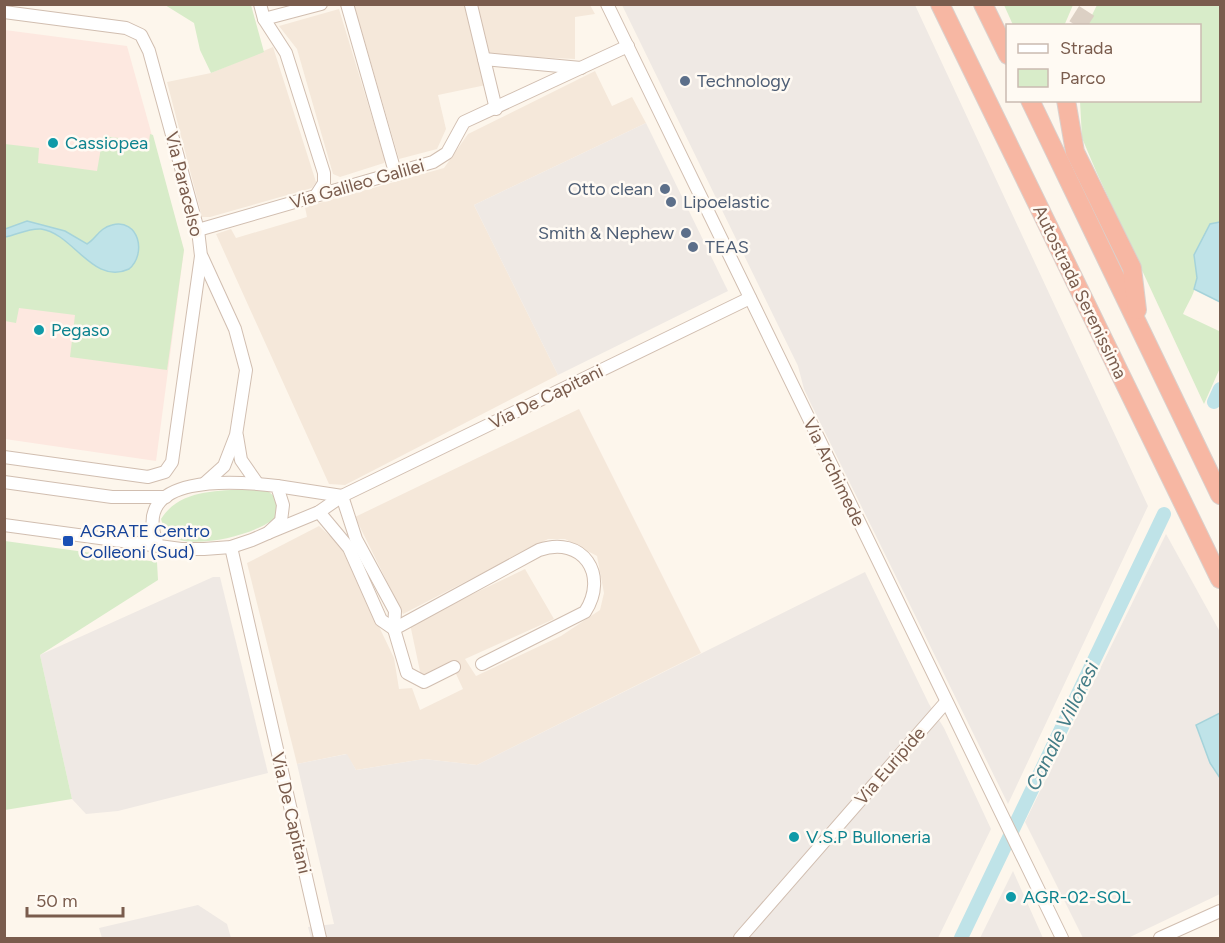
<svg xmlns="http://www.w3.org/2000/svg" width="1225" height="943" font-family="Figtree,sans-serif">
<rect width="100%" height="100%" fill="#fdf6ec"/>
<!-- residential -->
<g fill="#f5e8da">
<path d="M354 5H465L486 85 438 95 446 129 437 149 399 159Z"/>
<path d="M477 5H590L595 14 575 17V59L490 55Z"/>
<path d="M339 9 385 160 384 163 340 177 333 174 297 49 279 26Z"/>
<path d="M273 47 316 182 312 188 210 217H202L167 82 211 73Z"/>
<path d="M595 71 612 106 632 97 646 123 474 205 558 375 345 485 329 484 216 234 231 229 236 238 307 217 305 207 444 168 468 134Z"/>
<path d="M579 409 701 653 477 765 424 759 356 770 346 754 297 764 247 563 319 526 340 545 394 658 399 689 412 688 420 710 463 689 451 663 421 676 410 624 525 569 554 619 465 659 476 676 561 636 600 610 604 593 597 556 565 539H548L403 614 355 517Z"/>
</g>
<!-- commercial -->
<path fill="#fde8e0" d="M5 30 127 46 184 250 156 461 5 439Z"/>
<!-- industrial -->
<g fill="#efe9e4">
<path d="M622 5H915L1148 506 1008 804 811 404 804 389 798 366Z"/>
<path d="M646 123 728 291 558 375 474 205Z"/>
<path d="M1166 534 1220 632V894L1128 938H1083L1025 822Z"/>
<path d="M865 572 929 704 944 728 991 829 938 938H311L308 927 334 924 297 764 347 754 356 770 424 759 477 765Z"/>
<path d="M213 577H220L268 773 118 811 86 814 72 799 40 655Z"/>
<path d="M1013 871 1043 938H980Z"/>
<path d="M198 905 227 924 231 938H102L99 928Z"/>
</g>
<!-- green -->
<g fill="#d8ecc9">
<path d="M165 5H251L264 52 211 73 200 50 194 23Z"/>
<path d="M1004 5H1073L1064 26 1013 25Z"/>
<path d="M1097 5H1220V222L1210 224C1200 242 1198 259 1197 279 1196 291 1188 303 1183 314L1219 331 1220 328V368L1204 404 1096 171 1082 138 1080 101 1200 100V26L1087 25Z"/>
<path d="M150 134 153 135 184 250 167 370 70 357 75 315 19 308 16 323 5 321V144L39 148 38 163 97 171 103 136 149 142Z"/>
<path d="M246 489 268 491 276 498V517C259 534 190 552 169 535 164 531 163 525 161 519 179 490 216 491 246 489Z"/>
<path d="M5 541 157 562 158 580 40 655 72 799 5 810Z"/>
</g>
<!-- water -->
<g fill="#bfe3e8" stroke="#a5d3da" stroke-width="1.5">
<path d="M27 221 65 231 87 244C96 239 99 228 112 225 139 218 147 254 129 269 93 286 73 233 41 229 28 228 17 235 5 237V229Z"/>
<path d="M1220 222V302L1194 289 1197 278 1194 255 1210 224Z"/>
<path d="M1220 713V778L1210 763 1196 725Z"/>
</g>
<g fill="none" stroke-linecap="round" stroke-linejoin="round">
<!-- stream -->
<path stroke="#a5d3da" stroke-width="4" d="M1215 401 1220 404"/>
<!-- canal -->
<g stroke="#bfe3e8" stroke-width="14">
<path d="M1214 402 1220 389"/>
<path d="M961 938 1164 514"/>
</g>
<!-- highway-tunnel -->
<path stroke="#dcd0c4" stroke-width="18" stroke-dasharray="18 9" stroke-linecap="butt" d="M1077 26 1091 4"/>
<defs>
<g id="minor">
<path d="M260 4 264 19 286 53 324 173V183L317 194"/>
<path d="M347 4 395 172"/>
<path d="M607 4 1062 938"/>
<path d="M471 5 496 109"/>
<path d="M4 12 126 28 141 35 149 51 198 230 201 256 172 462 165 472 148 477 4 457"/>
<path d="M264 19 321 4"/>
<path d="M484 59 581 68"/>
<path d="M198 230 433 162 447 153 464 122 628 46"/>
<path d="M202 257 235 329 246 370 236 435 224 466 205 483"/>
<path d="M237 436 241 460 257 483"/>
<path d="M4 482 112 497H166"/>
<path d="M277 486 342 496"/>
<path d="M342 496 356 539 395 611 394 629"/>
<path d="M319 512 349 548 381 620 394 629"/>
<path d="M4 525 181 549H204L231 547 252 540 268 533 281 521 283 505 277 486C237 481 127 472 158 545"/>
<path d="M268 533 319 512 342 496 750 298"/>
<path d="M231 547 320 938"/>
<path d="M454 667 424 682 407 673 394 629 539 550C583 535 609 575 585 612L482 664"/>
<path d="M740 938 946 702"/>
<path d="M1160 938 1220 911"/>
</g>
<g id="highway">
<path d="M940 4 1220 579"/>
<path d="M983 4 1008 55"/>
<path d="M1030 100 1220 495"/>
<path d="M1066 100 1075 152 1132 268 1137 310"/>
</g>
</defs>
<!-- minor casing -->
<use href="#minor" stroke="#d1beb0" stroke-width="14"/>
<!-- highway casing -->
<use href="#highway" stroke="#dad1cd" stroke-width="20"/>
<!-- minor -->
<use href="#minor" stroke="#fff" stroke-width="12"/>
<!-- highway -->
<use href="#highway" stroke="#f7b7a3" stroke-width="18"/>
</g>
<!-- markers -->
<g fill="#5c6f8a" stroke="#fffaf3" stroke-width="2">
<circle cx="685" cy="81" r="6"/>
<circle cx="665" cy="189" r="6"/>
<circle cx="671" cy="202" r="6"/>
<circle cx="686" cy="233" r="6"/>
<circle cx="693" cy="247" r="6"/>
</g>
<g fill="#0f9aa8" stroke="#fffaf3" stroke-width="2">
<circle cx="53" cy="143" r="6"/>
<circle cx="39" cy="330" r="6"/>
<circle cx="794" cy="837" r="6"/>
<circle cx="1011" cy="897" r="6"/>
</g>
<rect fill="#1a4fb4" stroke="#fffaf3" stroke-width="2" x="62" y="535" width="12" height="12" rx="3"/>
<g text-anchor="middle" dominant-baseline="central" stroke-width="5" stroke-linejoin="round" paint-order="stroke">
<!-- service labels -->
<g font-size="18" fill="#4e5e75" stroke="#fffaf3" text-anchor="start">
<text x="697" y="81">Technology</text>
<text x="653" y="189" text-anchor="end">Otto clean</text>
<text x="683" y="202">Lipoelastic</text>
<text x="674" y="233" text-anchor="end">Smith &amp; Nephew</text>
<text x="705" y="247">TEAS</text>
</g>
<!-- culture labels -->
<g font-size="18" fill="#0d838f" stroke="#fffaf3" text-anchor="start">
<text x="65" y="143">Cassiopea</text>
<text x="51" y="330">Pegaso</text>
<text x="806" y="837">V.S.P Bulloneria</text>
<text x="1023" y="897">AGR-02-SOL</text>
</g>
<!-- street labels -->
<g font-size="18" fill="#7a5c4d" stroke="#fffaf3">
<text transform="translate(184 184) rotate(76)">Via Paracelso</text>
<text transform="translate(357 184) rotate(-16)">Via Galileo Galilei</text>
<text transform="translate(1080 292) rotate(64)">Autostrada Serenissima</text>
<text transform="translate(546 397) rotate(-26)">Via De Capitani</text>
<text transform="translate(834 472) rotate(64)">Via Archimede</text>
<text transform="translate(890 766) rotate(-49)">Via Euripide</text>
<text transform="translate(291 813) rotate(77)">Via De Capitani</text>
</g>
<!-- transit labels -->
<g font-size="18" fill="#164399" stroke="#fffaf3" text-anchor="start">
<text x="80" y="531">AGRATE Centro<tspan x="80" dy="21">Colleoni (Sud)</tspan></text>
</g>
<!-- water labels -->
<g font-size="20" font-style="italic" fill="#437c86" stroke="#fffaf3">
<text transform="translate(1062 726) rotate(-64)">Canale Villoresi</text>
</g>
</g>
<!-- border -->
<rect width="1225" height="943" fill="none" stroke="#7a5c4d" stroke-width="12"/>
<!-- legend -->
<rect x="1006" y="24" width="195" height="78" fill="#fffaf3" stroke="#cabbb1" stroke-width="1.5"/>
<rect x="1018" y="44" width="30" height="9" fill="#ffffff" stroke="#cabbb1" stroke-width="1.5"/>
<text x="1060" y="54" font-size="18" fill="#7a5c4d">Strada</text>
<rect x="1018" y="69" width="30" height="18" fill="#d8ecc9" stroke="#cabbb1" stroke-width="1.5"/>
<text x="1060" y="84" font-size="18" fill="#7a5c4d">Parco</text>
<!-- scale -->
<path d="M27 907v9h96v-9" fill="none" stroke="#7a5c4d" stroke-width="3"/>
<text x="36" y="907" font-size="18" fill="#7a5c4d" stroke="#fffaf3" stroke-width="4.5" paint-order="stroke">50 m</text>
</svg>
